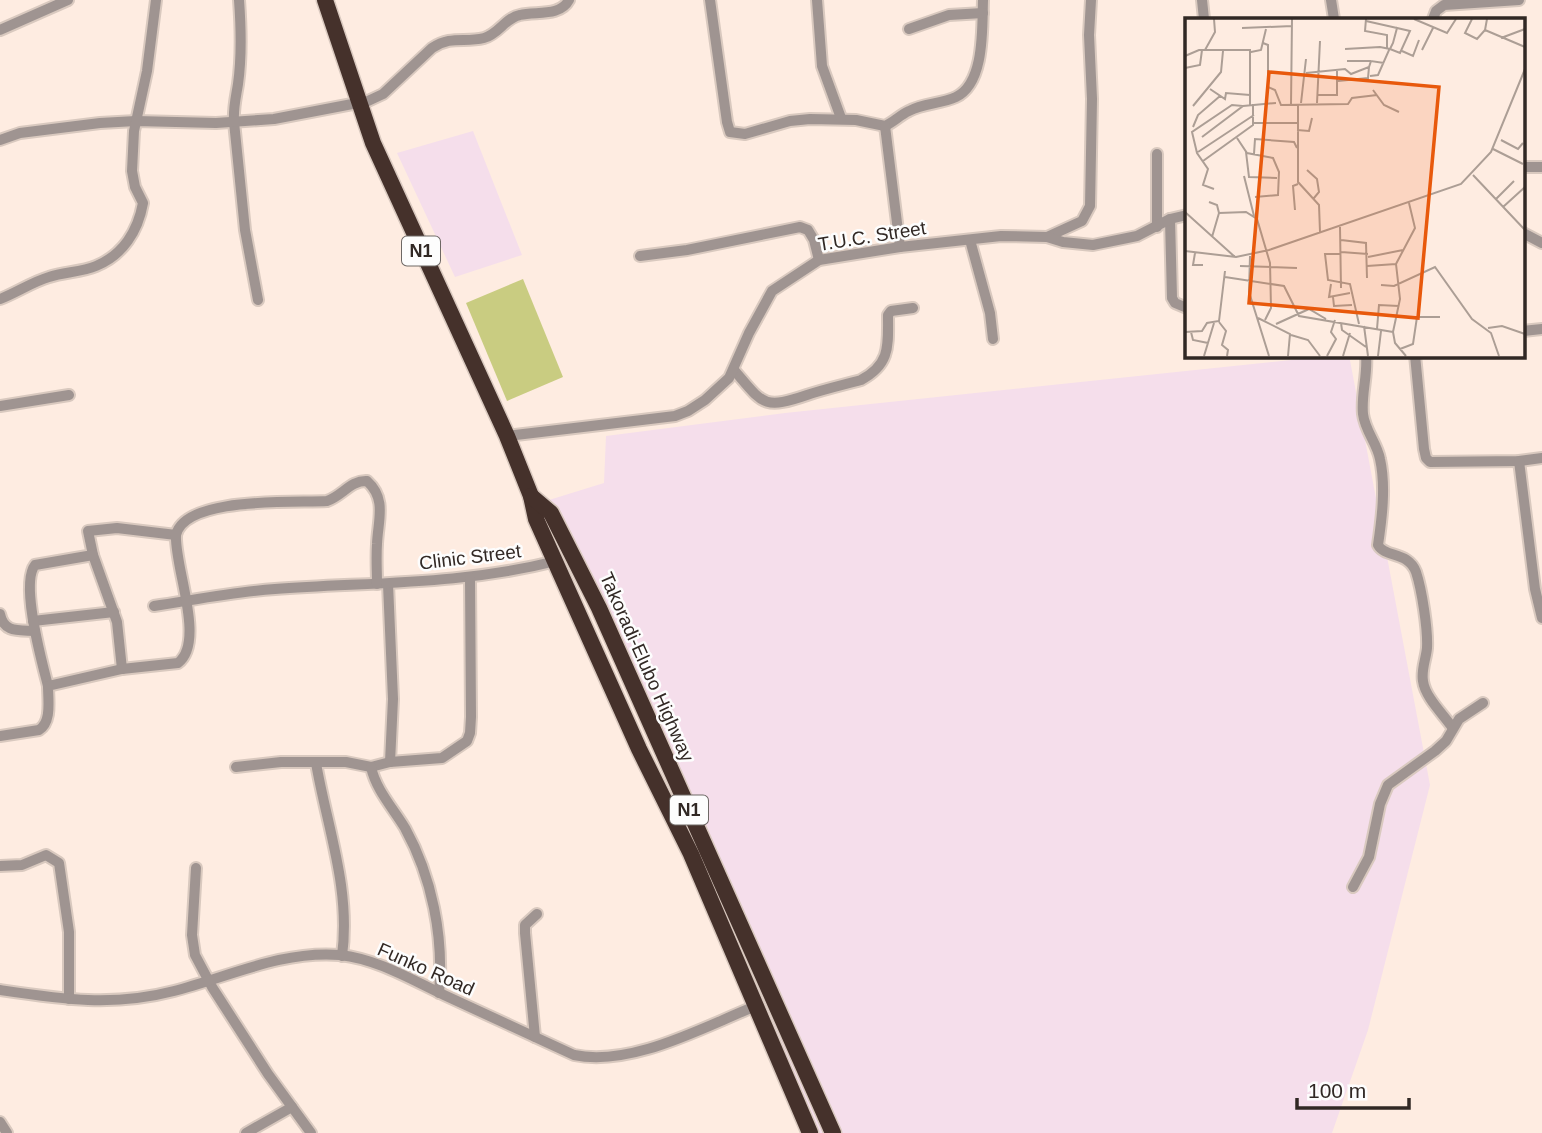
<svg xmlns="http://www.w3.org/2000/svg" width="1542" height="1133" font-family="Helvetica,sans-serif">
<rect width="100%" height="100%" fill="#feece1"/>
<!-- education -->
<g fill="#f5deeb">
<path d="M473 131 522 255 455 277 397 153Z"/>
<path d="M1339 355H1349L1430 785 1368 1030 1332 1133H819L549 500 604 483 606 436 785 413Z"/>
</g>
<!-- green -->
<path fill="#c9cc81" d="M523 279 563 377 507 401 466 303Z"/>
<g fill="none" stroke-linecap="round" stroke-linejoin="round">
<defs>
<g id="minor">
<path d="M239 0C241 27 242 56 238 84 236 97 233 108 234 122L245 230 258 300"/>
<path d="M710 0 727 122 730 132 745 134 790 121 810 119 856 120 885 126C894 122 900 115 909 111 923 103 941 104 956 97 985 83 982 28 983 0"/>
<path d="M817 0 822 66 841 118"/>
<path d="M1202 0 1204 19"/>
<path d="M1331 0 1334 19"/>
<path d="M1433 19 1436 11 1444 5 1519 0"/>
<path d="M909 29 949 15 983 13"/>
<path d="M0 30 68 0"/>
<path d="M885 126 900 247"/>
<path d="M0 140 20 133 100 123 136 121 216 123 274 119 368 101 383 94 432 48C452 35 464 43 484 38 499 34 505 18 520 15 536 11 560 17 569 0"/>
<path d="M1523 167H1542"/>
<path d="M1170 219 1172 298 1175 303 1187 308"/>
<path d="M1157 227V154"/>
<path d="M1523 233 1542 243"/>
<path d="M1047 237 1082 221 1090 206 1092 99 1089 35 1091 0"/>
<path d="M970 240 990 313 993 339"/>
<path d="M640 256 687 250 800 227 808 230 814 240 819 260"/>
<path d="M0 299C16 293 32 282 49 277 64 272 82 272 96 266 123 255 138 231 143 203L135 187 132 171 134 131 147 71 156 0"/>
<path d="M1523 331 1542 329"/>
<path d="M1366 355C1368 375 1361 394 1363 414 1365 431 1377 443 1380 459 1386 486 1382 518 1378 545 1385 558 1408 551 1416 572 1422 590 1428 630 1427 648 1426 659 1421 670 1423 681 1425 697 1443 714 1452 727"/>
<path d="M1415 355 1424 449 1426 458 1430 462 1519 461 1542 458"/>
<path d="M734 370C763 404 763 410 807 395 825 389 843 385 861 380 891 364 888 345 888 315L891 311 913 308"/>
<path d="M0 406 69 395"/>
<path d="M507 436 642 420 675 416 688 411 705 400 729 378 749 333 772 291 819 260 900 247 1001 236 1047 237 1063 242 1093 245 1137 236 1170 219 1187 215"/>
<path d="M1519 461 1535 589 1542 618"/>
<path d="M388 584 393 699 390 762"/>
<path d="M154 606C194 600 234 592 275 589 372 582 461 585 556 561"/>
<path d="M0 614C4 633 18 630 35 631"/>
<path d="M33 621 114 612"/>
<path d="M122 669 117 622 93 555 88 531 117 528 176 535"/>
<path d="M48 686C42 662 20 584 35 565L93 555"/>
<path d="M0 736 39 730C52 722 48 700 48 686L122 669 178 663C206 642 174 566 176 535 185 496 294 503 327 501 342 496 351 480 367 481 387 499 378 520 377 544 376 558 377 571 377 584"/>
<path d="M316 763C327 827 351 889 342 956"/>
<path d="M236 767 281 762H346L371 767 390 762 442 758 467 741 470 733 471 717 470 578"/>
<path d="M371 767C376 790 393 808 405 828 432 877 444 937 439 993"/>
<path d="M0 866 22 865 46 855 59 863 69 932V999"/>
<path d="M196 868 192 935 195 955 212 987 268 1074 311 1133"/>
<path d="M1353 887 1369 857 1380 804 1388 785 1435 751 1446 741 1459 719 1483 703"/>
<path d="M0 990C61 999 113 1007 174 991 228 977 283 950 340 955 377 959 410 979 444 995 487 1015 531 1035 574 1055 632 1067 703 1027 756 1006"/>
<path d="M535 1037 525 933V925L537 914"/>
<path d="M0 1122 7 1133"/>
<path d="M246 1133 292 1107"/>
</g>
<g id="highway">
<path d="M325 0 373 143 507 436 531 496 536 519 639 749 691 854 810 1133"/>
<path d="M531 496 551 513 599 608 833 1133"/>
</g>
</defs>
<!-- minor casing -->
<use href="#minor" stroke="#d9c9bf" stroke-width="14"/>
<!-- highway casing -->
<use href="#highway" stroke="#d9c9bf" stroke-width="19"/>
<!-- minor -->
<use href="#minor" stroke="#9f9491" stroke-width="10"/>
<!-- highway -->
<use href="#highway" stroke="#45312b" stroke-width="16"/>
</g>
<g text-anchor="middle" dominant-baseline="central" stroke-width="5" stroke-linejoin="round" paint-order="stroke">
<!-- shield labels -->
<g fill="#fdfdfd" stroke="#6e6865" stroke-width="2">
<rect x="402" y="236.5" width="38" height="29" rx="5"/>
<rect x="670" y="795.5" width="38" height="29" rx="5"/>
</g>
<g font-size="18" font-weight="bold" fill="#312824">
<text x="421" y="251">N1</text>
<text x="689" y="810">N1</text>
</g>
<!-- street labels -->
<g font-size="19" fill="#312824" stroke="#fdfdfd">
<text transform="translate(872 236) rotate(-9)">T.U.C. Street</text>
<text transform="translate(470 557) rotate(-7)">Clinic Street</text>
<text transform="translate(647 667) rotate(66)">Takoradi-Elubo Highway</text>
<text transform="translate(426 969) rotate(24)">Funko Road</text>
</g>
</g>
<!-- overview -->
<g transform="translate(1185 18)">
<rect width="340" height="340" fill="#feece1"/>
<path fill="none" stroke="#ac9e95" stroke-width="2" d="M181 1 180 13 202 17V30M229 1 262 15 271 1M287 1 280 15 292 21 300 12 302 1M181 3 212 10M57 10 107 8M300 12 340 29M316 20 340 11M78 25 83 27V69L90 72 96 87 163 86 167 80 192 77M160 31 195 29 205 31 215 35 225 13 212 10 208 25 205 31 204 32 193 57 185 58M20 32 30 14 29 1M237 32 248 10M217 33 228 38 234 22M66 34 76 32 81 11M0 38 14 32H65V87M162 43H186M0 50 15 47 17 32M121 55 160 51 166 56 184 49 186 43 199 45M153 63 183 60 184 49M25 71 40 81 41 75 65 77M188 72 199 87 214 94M133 77H152V52M116 85 121 41M132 85 135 23M106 87 107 1M113 87V164L134 187 135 214M8 88 36 54 38 33M58 88 91 85M69 105H112M8 109 13 97 35 78M112 112 124 113 127 100M17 119 58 88 47 87 7 114 12 135 23 151 18 167 29 171M52 120 62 135 88 140 94 154 93 177 70 179M316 122 333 131 338 125M308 131 338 146M13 134 69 97M61 134 64 159 92 160M69 136 70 121 109 124 112 130M18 143 68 107V86M122 152 132 161 134 174 129 180M288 157 340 212M59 158 69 198M311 181 329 163M24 184 32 187 34 195 27 219M318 189 340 169M110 192 108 168 113 166M0 194 50 239M34 195 61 194 72 201 85 245 86 290 80 302M155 209 156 270M156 222 181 225 182 260M0 233 51 239 84 232 276 166 306 134 340 51M156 234 183 236M10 235 8 247H18M156 236H140L143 262 165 266 174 306M65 238 64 274 84 338M183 239 218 232M55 248 112 250M182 248 211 246M40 259 99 268 114 298 208 314M146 266 144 279 165 275M196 267 209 268 250 249 287 301 306 315 314 338M148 279 149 288 167 287M73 300 105 316 103 338M34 304 41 313 37 327 43 332 42 338M156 305 157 312 181 329M91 306 124 291 141 301M179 308 183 338M303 310 317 308 340 316M192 311 194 287 214 288M0 314 17 313 22 305 34 303 40 253M6 314 8 322 23 325M106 317 123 322 135 338M215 331 228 326 232 299H255M19 338 29 305M142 338 151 321 146 314 150 302M158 338 165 315M193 338 196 313M221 338 210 325 208 314 215 281 211 246 230 210 224 185"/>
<path fill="#e8590c" fill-opacity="0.15" stroke="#e8590c" stroke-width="3.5" d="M84 54 254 69 233 300 64 285Z"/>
<rect width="340" height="340" fill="none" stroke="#312824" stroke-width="3.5"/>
</g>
<!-- scale -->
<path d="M1297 1098v10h112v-10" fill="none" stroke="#312824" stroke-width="3.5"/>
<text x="1308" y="1098" font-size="21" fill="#312824" stroke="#fdfdfd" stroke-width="5" paint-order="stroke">100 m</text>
</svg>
